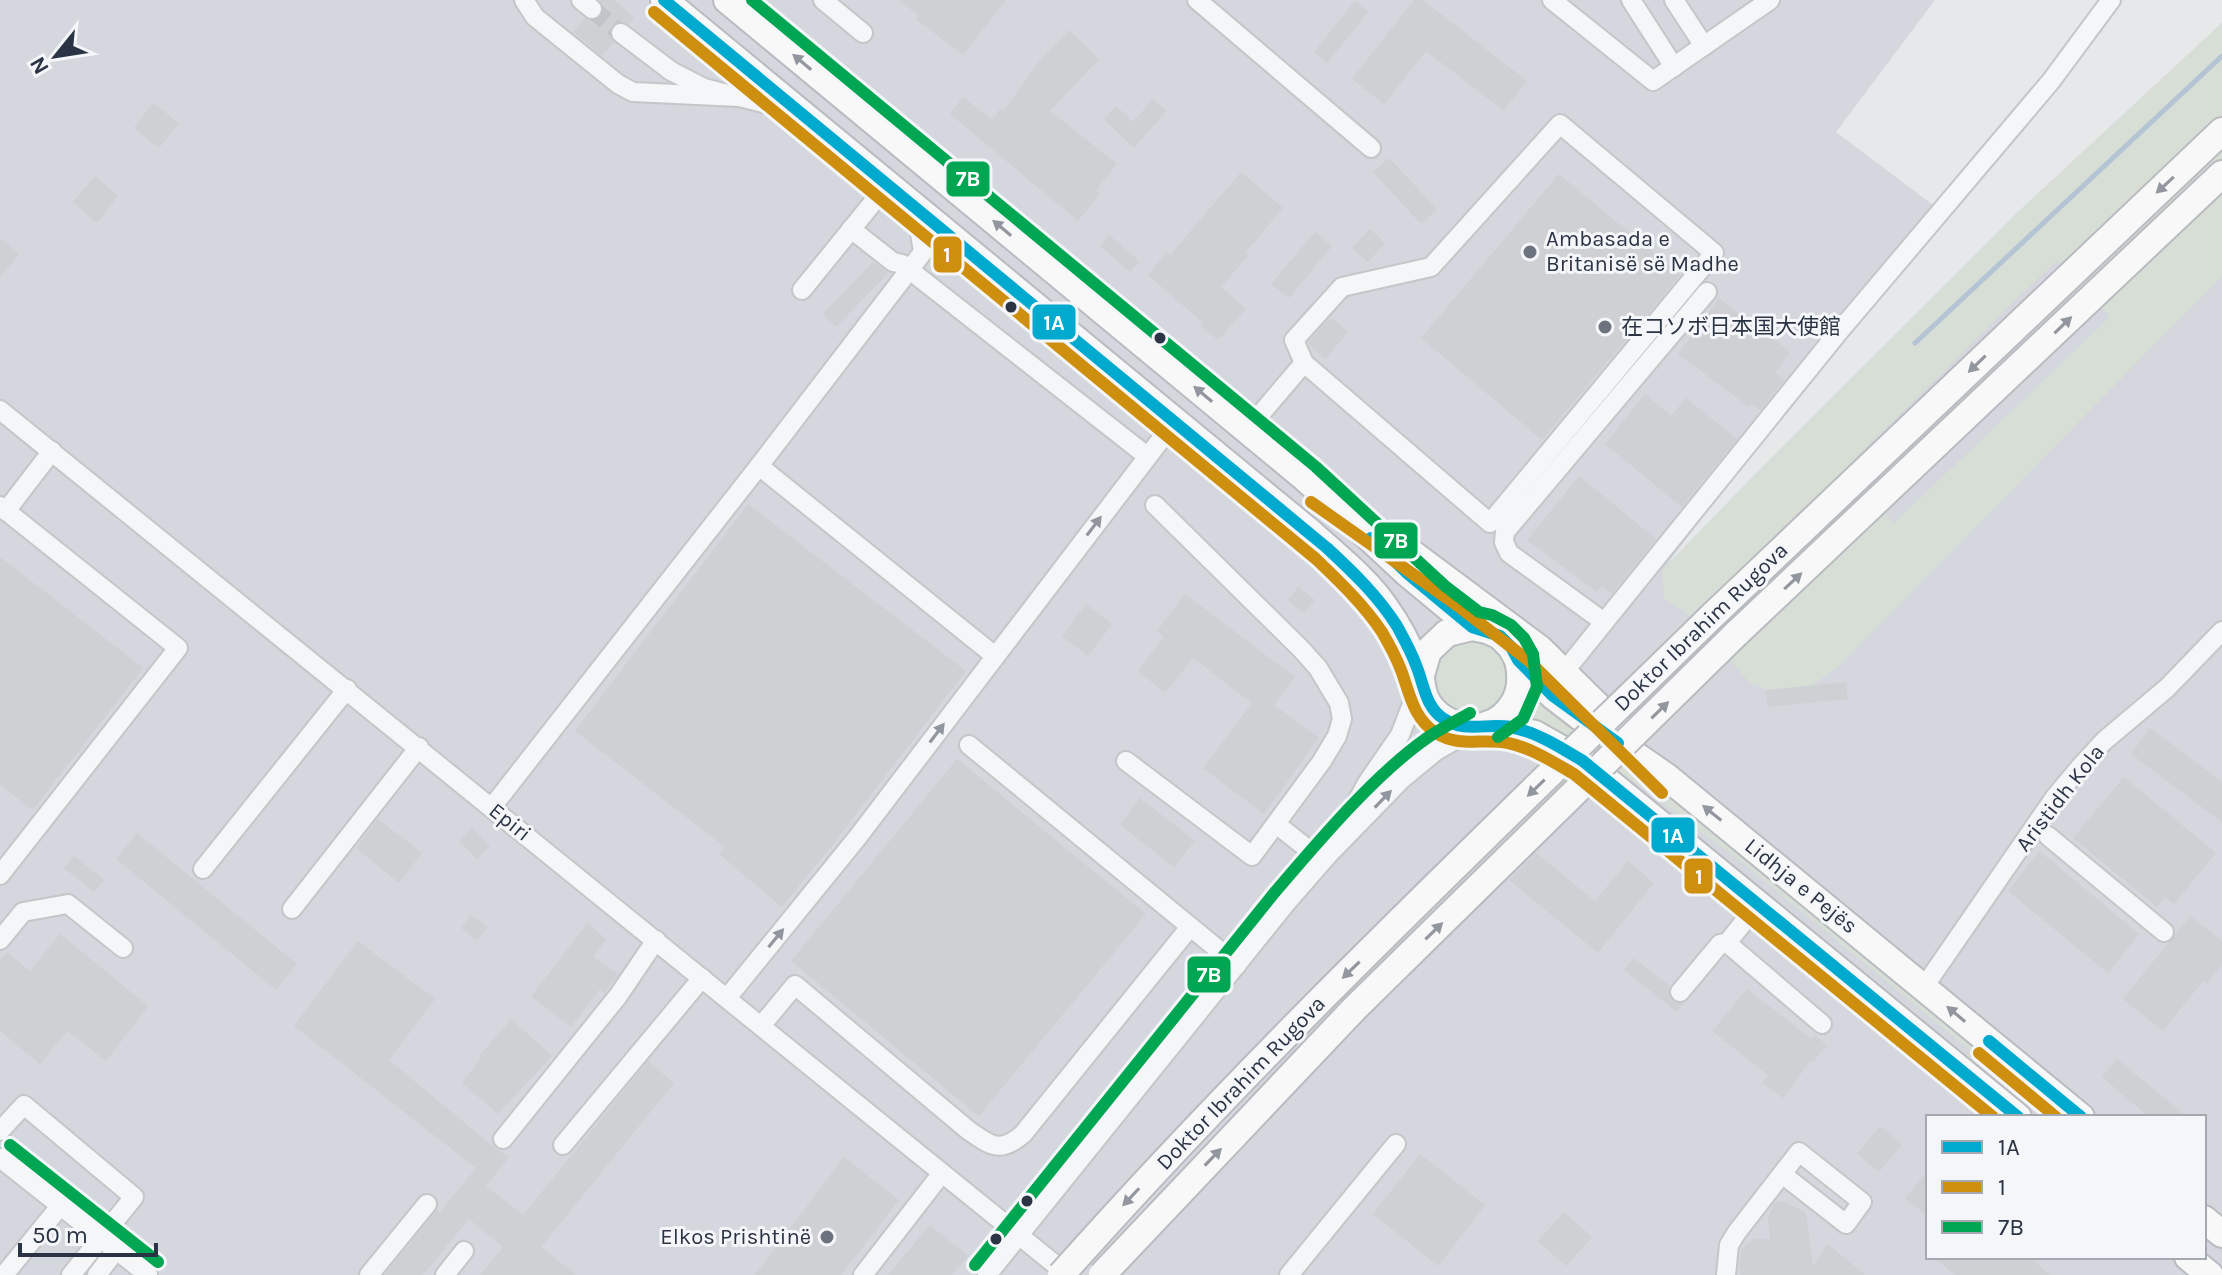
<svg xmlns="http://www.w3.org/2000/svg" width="2222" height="1275" font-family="Karla,'Noto Sans SC','Noto Sans JP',sans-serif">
<rect width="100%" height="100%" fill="#e6e8ea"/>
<!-- built -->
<path fill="#d4d7dd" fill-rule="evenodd" d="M0 0H1935L1836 132 1933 205 1667 565 2017 213 2222 23V1275H0ZM1928 1117H2204V1257H1928Z"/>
<!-- green -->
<g fill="#d6ded6" fill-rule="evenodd">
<path d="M2222 23V276L1841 664 1793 700 1750 683 1684 611 1664 599 1662 570 1764 465 2017 213ZM2057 260 2110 317 1894 523 1845 468Z"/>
<circle cx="1472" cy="678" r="35"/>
<path d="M1537 692 1720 834 2070 1117H2051L1740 861 1583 744 1527 716Z"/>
</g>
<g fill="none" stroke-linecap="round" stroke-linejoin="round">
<!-- stream -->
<path stroke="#b4c4d5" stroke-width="5" d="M1915 343 2222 56"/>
</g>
<!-- building -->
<g fill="#ced0d3">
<path d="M600 0H614L634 17 629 24 622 21 612 25 609 32 614 42 602 56 573 32 585 18 595 20 602 16 603 6Z"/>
<path d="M899 0H1006L963 55 916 19 919 16Z"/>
<path d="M1414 0H1423L1527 81 1504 111 1426 51 1384 104 1352 79Z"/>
<path d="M1355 1 1368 12 1327 63 1314 52Z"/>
<path d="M1069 30 1099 59 1050 111 1117 164 1096 191 1100 194 1078 221 950 114 963 97 992 120 1000 109 1003 112 1037 64Z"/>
<path d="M1153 99 1166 111 1134 148 1104 119 1116 106 1133 122Z"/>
<path d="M153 103 179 123 159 148 134 128Z"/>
<path d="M1389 158 1437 209 1421 224 1373 172Z"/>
<path d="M1241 172 1283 208 1246 252 1249 255 1221 287 1246 309 1218 340 1201 326 1203 323 1148 275 1167 252 1170 255Z"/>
<path d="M1559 174 1680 275 1542 440 1421 338Z"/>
<path d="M95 176 118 196 97 223 73 202Z"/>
<path d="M1370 229 1385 243 1368 262 1352 248Z"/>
<path d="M1315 232 1332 246 1289 298 1271 284Z"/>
<path d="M1109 235 1139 261 1130 272 1100 246Z"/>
<path d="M0 238 19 254 0 277Z"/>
<path d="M873 262 888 273 836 327 823 314Z"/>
<path d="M1719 298 1790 352 1775 373 1784 380 1760 410 1752 404 1749 407 1678 354Z"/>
<path d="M1331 317 1348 332 1325 359 1308 343Z"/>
<path d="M1645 394 1671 416 1686 398 1737 439 1682 507 1605 444Z"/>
<path d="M1579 476 1656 539 1612 594 1602 587 1597 592 1527 540Z"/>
<path d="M748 504 966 671 834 843 782 907 719 854 725 847 575 731Z"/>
<path d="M0 557 143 668 33 810 0 785Z"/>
<path d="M1298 587 1315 600 1304 613 1288 600Z"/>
<path d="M1185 594 1295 677 1274 705 1319 738 1264 814 1203 768 1252 703 1193 658 1165 693 1138 671 1164 637 1157 631Z"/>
<path d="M1086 604 1112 624 1088 656 1062 636Z"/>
<path d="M1846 682 1848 699 1768 707 1766 690Z"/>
<path d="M2150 728 2222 782V822L2131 754Z"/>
<path d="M957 759 1146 914 979 1116 791 961Z"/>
<path d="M2124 777 2216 853 2174 904 2165 897 2157 907 2073 838Z"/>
<path d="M1140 798 1195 841 1174 867 1120 825Z"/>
<path d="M378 819 422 853 399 883 356 848Z"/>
<path d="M472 828 490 846 477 859 459 841Z"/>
<path d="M137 833 297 964 276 990 116 859Z"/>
<path d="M2039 851 2139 934 2108 973 2008 891Z"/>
<path d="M1536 853 1595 901 1628 861 1654 883 1598 953 1509 880Z"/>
<path d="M74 856 104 880 94 892 64 868Z"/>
<path d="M471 915 488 927 477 941 461 928Z"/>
<path d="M2190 916 2222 941V964L2207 984 2203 981 2163 1031 2123 999Z"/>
<path d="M588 923 606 939 593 957 618 974 605 993 600 989 571 1027 531 996Z"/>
<path d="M60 934 148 1006 106 1061 67 1031 40 1064 0 1031V960L7 952 30 971Z"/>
<path d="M358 941 435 999 389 1060 496 1149 509 1157 486 1186 523 1215 648 1061 674 1083 541 1247 576 1275H480L503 1247 469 1219 423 1275H384L437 1210 440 1212 476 1168 294 1026Z"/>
<path d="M1634 958 1670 986 1669 995 1672 1001 1684 1003 1677 1012 1624 970Z"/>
<path d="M1747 989 1812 1039 1815 1035 1827 1045 1813 1062 1811 1060 1783 1098 1762 1083 1768 1075 1712 1031Z"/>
<path d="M511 1019 552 1056 498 1114 462 1083 481 1058 479 1056Z"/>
<path d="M2117 1059 2187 1117H2149L2102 1077Z"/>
<path d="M1880 1126 1902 1144 1879 1172 1857 1154Z"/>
<path d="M1420 1154 1485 1205 1438 1266 1373 1214Z"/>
<path d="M844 1157 899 1200 841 1275H755Z"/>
<path d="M1928 1171V1216L1905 1198Z"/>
<path d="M1784 1201 1806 1213 1813 1266 1828 1244 1865 1275H1741L1739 1268 1741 1249 1755 1238 1770 1240 1768 1218 1774 1203Z"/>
<path d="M1564 1212 1592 1237 1566 1266 1538 1241Z"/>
<path d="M930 1225 968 1256 952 1275H888Z"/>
<path d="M1933 1257H2029L2050 1275H1955Z"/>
</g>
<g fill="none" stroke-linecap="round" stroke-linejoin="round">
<!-- minor-tunnel -->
<path stroke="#c1c4c9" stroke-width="18" stroke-dasharray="18 9" stroke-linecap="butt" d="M592 9 621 33"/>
<defs>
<g id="minor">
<path d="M524 0 535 17 618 84 633 92 739 97"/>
<path d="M581 0 592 9"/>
<path d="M823 0 863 33"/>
<path d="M1197 0 1371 148"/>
<path d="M1552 0 1653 81 1770 0"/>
<path d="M1631 0 1674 67"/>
<path d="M1674 0 1704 46"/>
<path d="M621 33 671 71 704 88 794 111"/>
<path d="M851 229 893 262 902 264 1147 456"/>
<path d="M802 290 888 184"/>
<path d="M0 410 1068 1275"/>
<path d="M1247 430 1304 363 1294 340 1342 287 1431 267 1560 124 1714 253 1490 523 1304 363"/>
<path d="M759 466 995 656"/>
<path d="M0 506 178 648 0 875"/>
<path d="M6 511 52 451"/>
<path d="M1604 622 1509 553 1504 542 1505 532 1707 292"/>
<path d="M1564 672 1837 334 2051 81 2111 0"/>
<path d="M969 745 1237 965"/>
<path d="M1126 761 1252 856 1322 761 1337 736 1342 719 1339 703 1318 668 1301 649 1155 505"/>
<path d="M492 807 759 466 923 252 916 208"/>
<path d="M1276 824 1323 861"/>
<path d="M1339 835 1367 783 1400 735 1421 681"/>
<path d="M2048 836 2164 932"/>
<path d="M203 869 347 689"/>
<path d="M292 909 419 747"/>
<path d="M0 940 23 912 68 904 123 948"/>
<path d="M1727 943 1759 903"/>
<path d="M1924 987 2055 797 2081 766 2104 741 2167 688 2222 631"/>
<path d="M1680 992 1720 944 1727 943 1822 1024"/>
<path d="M727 998 857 838 1175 421"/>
<path d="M761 1026 795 985 968 1130C991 1146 1000 1154 1023 1134L1190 927"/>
<path d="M0 1131 24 1105 134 1197 71 1275"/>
<path d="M503 1139 618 996 656 940"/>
<path d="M563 1145 702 978"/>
<path d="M0 1158 148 1275"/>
<path d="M4 1275 61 1205"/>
<path d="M97 1275 116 1250"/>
<path d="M369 1275 427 1204"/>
<path d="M445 1275 464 1251"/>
<path d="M863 1275 942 1173"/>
<path d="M987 1275 1287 902 1328 855 1402 779 1436 751 1478 727"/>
<path d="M1289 1275 1396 1144"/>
<path d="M1726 1275 1729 1245 1737 1232 1799 1152 1862 1202 1846 1224 1782 1174"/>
</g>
<g id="highway">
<path d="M664 0 1311 533C1336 556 1366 579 1385 607 1398 625 1409 646 1417 667 1422 676 1421 687 1425 697 1433 716 1453 727 1474 727 1489 727 1503 719 1511 707 1522 693 1522 677 1518 660"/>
<path d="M727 0 1306 479 1408 574 1472 627"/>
<path d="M1386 534 1540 649 1623 731"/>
<path d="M1712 616 2222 131"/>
<path d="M1736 634 2222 174"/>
<path d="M1421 675 1428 651 1447 633 1472 627 1487 630 1500 636 1511 647 1518 660 1553 696 1579 716 1667 777 2081 1117"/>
<path d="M1489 724 1535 734 1583 761 2018 1117"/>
<path d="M2204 1219 2222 1234"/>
<path d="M2188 1257 2210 1275"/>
</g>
</defs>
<!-- minor casing -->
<use href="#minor" stroke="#c4c6c8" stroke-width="22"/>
<!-- highway casing -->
<use href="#highway" stroke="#b8bbbf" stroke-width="30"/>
<!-- minor -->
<use href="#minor" stroke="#f5f6f7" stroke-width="18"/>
<!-- highway -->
<use href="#highway" stroke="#f8f8f8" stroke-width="26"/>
<defs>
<g id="highway-bridge">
<path d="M1061 1275C1266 1044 1491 832 1712 616"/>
<path d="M1102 1275 1354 1009 1736 634"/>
</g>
</defs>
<!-- highway-bridge casing -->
<use href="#highway-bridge" stroke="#b8bbbf" stroke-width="30" stroke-linecap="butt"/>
<!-- highway-bridge -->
<use href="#highway-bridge" stroke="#f8f8f8" stroke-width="26"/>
<defs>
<g id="bus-1">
<path d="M664 0 1327 548C1353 572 1378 596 1397 626 1404 639 1411 651 1416 665 1424 684 1425 707 1444 719 1464 733 1488 723 1510 727 1537 732 1560 747 1583 761L2018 1117"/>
<path d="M1371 538 1408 574 1472 627 1500 636 1511 647 1518 660 1553 696 1618 743"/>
<path d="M1989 1041 2081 1117"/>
</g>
<g id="bus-2">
<path d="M654 12 1316 559C1340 582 1364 605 1382 632 1389 644 1396 657 1401 670 1410 694 1413 718 1436 733 1459 748 1483 738 1508 743 1532 748 1553 762 1574 774L1993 1117"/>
<path d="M1311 502 1458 606 1529 661 1662 793"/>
<path d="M1979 1053 2056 1117"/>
</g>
<g id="bus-3">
<path d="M752 0 1316 467 1445 586 1479 612 1492 615 1511 625 1524 638 1533 654 1537 687 1523 719 1498 737"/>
<path d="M10 1145 158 1262"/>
<path d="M975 1265 1275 892C1317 843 1374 775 1427 738 1440 729 1456 721 1470 713"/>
</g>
</defs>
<!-- bus-1 casing -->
<use href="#bus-1" stroke="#f4f6f9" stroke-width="18"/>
<!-- bus-2 casing -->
<use href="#bus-2" stroke="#f4f6f9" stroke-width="18"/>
<!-- bus-3 casing -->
<use href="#bus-3" stroke="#f4f6f9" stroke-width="18"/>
<!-- bus-1 -->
<use href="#bus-1" stroke="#00a9ce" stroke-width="12"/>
<!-- bus-2 -->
<use href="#bus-2" stroke="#ce8f0e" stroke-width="12"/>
<!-- bus-3 -->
<use href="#bus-3" stroke="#00a651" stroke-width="12"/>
</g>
<!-- one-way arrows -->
<defs><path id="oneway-solid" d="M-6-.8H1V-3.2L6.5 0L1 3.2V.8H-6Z" transform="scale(2)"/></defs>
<g fill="#92969e">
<use href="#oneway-solid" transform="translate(802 62) rotate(-140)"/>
<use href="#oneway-solid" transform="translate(2165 185) rotate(137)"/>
<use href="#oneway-solid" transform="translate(1002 228) rotate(-140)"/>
<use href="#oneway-solid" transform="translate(2063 325) rotate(-44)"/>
<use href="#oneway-solid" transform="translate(1977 364) rotate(136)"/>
<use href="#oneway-solid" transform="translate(1203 394) rotate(-140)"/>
<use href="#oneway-solid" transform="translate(1793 581) rotate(-43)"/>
<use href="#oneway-solid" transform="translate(1660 710) rotate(-44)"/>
<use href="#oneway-solid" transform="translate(1536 788) rotate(136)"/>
<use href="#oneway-solid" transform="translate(1712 813) rotate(-141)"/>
<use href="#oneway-solid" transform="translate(1434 931) rotate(-44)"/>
<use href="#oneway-solid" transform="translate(1351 970) rotate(136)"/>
<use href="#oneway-solid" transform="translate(1956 1014) rotate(-140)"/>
<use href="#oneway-solid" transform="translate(1213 1157) rotate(-46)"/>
<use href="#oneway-solid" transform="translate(1131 1197) rotate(133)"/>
</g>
<g fill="#90959e">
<use href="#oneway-solid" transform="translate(1094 526) rotate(-53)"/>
<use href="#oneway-solid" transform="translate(937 733) rotate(-53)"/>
<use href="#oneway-solid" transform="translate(1383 799) rotate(-46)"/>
<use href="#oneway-solid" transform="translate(776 938) rotate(-51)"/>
</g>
<!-- markers -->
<g fill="#6c737f" stroke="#f4f6f9" stroke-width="3">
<circle cx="1530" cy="252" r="8"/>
<circle cx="1605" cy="327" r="8"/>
<circle cx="827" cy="1237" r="8"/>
</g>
<g fill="#2b3445" stroke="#f4f6f9" stroke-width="3">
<circle cx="1011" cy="307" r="7"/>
<circle cx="1160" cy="338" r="7"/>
<circle cx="1027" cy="1201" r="7"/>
<circle cx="996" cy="1239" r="7"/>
</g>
<g text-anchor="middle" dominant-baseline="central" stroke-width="6" stroke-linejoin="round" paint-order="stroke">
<!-- poi labels -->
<g font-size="22" fill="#2b3445" stroke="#f4f6f9" text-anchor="start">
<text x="1546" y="239">Ambasada e<tspan x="1546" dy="25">Britanisë së Madhe</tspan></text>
<text x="1621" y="327">在コソボ日本国大使館</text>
<text x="811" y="1237" text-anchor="end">Elkos Prishtinë</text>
</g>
<!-- street labels -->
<g font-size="22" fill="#2b3445" stroke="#f4f6f9">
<text transform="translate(1701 627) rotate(-44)">Doktor Ibrahim Rugova</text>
<text transform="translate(2060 798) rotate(-52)">Aristidh Kola</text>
<text transform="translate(510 822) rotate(39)">Epiri</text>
<text transform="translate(1801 886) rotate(39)">Lidhja e Pejës</text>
<text transform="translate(1241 1083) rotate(-46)">Doktor Ibrahim Rugova</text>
</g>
</g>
<g stroke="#f4f6f9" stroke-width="3">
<rect x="945" y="160" width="46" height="38" rx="8" fill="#00a651"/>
<rect x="932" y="235" width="31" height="39" rx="8" fill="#ce8f0e"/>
<rect x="1031" y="303" width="46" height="38" rx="8" fill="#00a9ce"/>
<rect x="1373" y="521" width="46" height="39" rx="8" fill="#00a651"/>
<rect x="1650" y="816" width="46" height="38" rx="8" fill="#00a9ce"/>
<rect x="1683" y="857" width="31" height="38" rx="8" fill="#ce8f0e"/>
<rect x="1186" y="955" width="46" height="39" rx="8" fill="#00a651"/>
</g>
<g font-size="22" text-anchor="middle" font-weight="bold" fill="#fff">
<text x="968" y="186">7B</text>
<text x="947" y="262">1</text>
<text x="1054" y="330">1A</text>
<text x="1396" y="548">7B</text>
<text x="1673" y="843">1A</text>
<text x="1699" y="884">1</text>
<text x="1209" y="982">7B</text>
</g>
<!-- legend -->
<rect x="1926" y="1115" width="280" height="144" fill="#f4f6f9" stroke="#a4a8b1" stroke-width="2"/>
<rect x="1942" y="1141" width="40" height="12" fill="#00a9ce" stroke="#a4a8b1" stroke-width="2"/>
<text x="1998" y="1155" font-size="24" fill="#2b3445">1A</text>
<rect x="1942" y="1181" width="40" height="12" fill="#ce8f0e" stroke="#a4a8b1" stroke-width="2"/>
<text x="1998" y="1195" font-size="24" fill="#2b3445">1</text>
<rect x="1942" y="1221" width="40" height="12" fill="#00a651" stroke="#a4a8b1" stroke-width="2"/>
<text x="1998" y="1235" font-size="24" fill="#2b3445">7B</text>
<!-- north arrow -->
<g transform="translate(56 56) rotate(240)" stroke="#f4f6f9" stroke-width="6" paint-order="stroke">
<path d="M0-6L14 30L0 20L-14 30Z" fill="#2b3445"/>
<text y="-12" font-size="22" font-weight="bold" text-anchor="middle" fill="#2b3445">N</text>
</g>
<!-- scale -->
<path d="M20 1243v12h136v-12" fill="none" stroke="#2b3445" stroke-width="4"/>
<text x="32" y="1243" font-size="24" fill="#2b3445" stroke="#f4f6f9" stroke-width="6" paint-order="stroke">50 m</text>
</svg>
